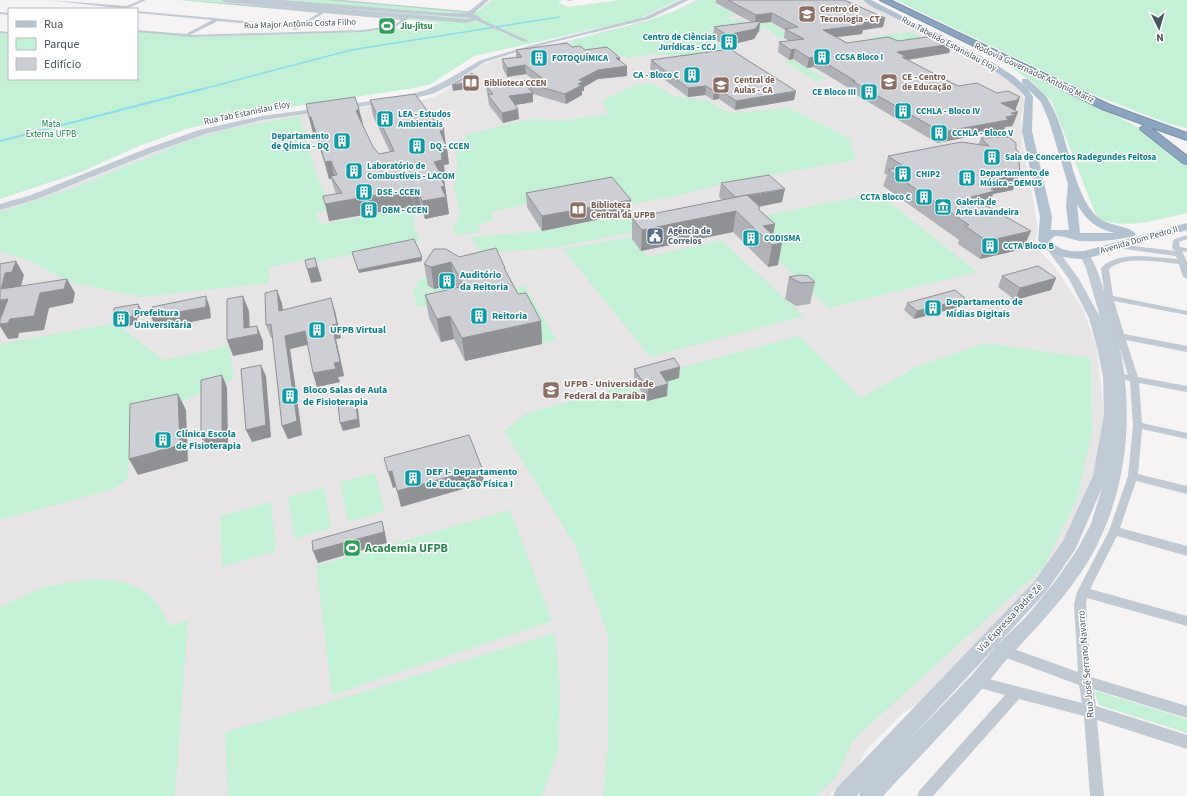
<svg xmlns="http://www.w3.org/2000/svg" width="1187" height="796" font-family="'Source Sans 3',sans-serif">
<rect width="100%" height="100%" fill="#f5f3f3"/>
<!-- education -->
<path fill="#e6e4e5" d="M695 0H861L973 56 1007 78 1019 89 1025 102 1021 116 1022 141 1038 228 1035 246 1055 267 1083 309 1097 348 1106 433 1095 473 1058 558 924 700 903 713 865 751 857 769 829 796H0V210L71 186 171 145 205 133 263 120 426 99 437 96 483 64 497 59 649 20 674 11Z"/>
<!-- green -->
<g fill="#c3f1d5">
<path d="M177 0H340L477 12 492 0H562L558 3 568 7 620 0H678L639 19 474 56 431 84 414 88 263 111 186 129 139 146 81 172 0 199V33L9 34V79H137V31L188 36 296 34 372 31 443 23Z"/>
<path d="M699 0H755L713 4 719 7 734 8 728 12 737 15 726 17 733 20 745 21 746 26 766 23 778 25 775 27 786 33 799 35 779 38 765 27 761 28 763 30C749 35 716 23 710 29L721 36 712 38 725 49 723 52 699 53 687 56 652 54 627 58 621 55 578 51 566 45 571 44 573 40C615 29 660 21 699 0Z"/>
<path d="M896 0H1187V128L1167 123 1089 93Z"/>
<path d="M910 32 926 40 887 45 872 37Z"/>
<path d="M793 60 827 79 816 81 783 61Z"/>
<path d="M999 60H1002L1130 123 1150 135 1187 164V213C1158 219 1126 231 1097 218L1052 102 1033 82Z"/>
<path d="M651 83 674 96 708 101 725 111 735 113 789 108 849 138 856 160 729 182 685 194 627 205 531 203 491 212 494 220 477 225 482 232 457 235 452 233 460 214 454 186 457 165 456 149 467 135 485 130 532 119 562 121 608 114 606 106 602 100 638 84Z"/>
<path d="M301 116V126L306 132 311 157 318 179 330 203 345 206 316 212 320 225 406 209 409 216 414 215 415 221 412 223 420 241 319 261 305 260 269 267V283L142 297 73 283 25 259 0 252V212L71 189 191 140 232 128Z"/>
<path d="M868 195 889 202 977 272 829 308 765 248 747 219Z"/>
<path d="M647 211 661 227 554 248 481 253 470 237 542 231Z"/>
<path d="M631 237 648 257 721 240 804 316 650 357 563 249Z"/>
<path d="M429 275 446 286 448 296 415 286 418 281Z"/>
<path d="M525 286 556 340 542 344 527 316 502 291Z"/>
<path d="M415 287 447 298 440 303 417 307 414 292Z"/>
<path d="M115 323 164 360 229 346 234 379 201 392 182 402 131 417 128 478 114 489 0 520V344Z"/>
<path d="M799 336 861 398 918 366 985 343 1091 358 1092 431 1078 496 1044 567 853 740 837 776 816 796H603L608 745V635L575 545 504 431 527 413 608 391 634 380Z"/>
<path d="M375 473 385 511 348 522 340 482Z"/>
<path d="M324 487 331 528 294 539 288 497Z"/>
<path d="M271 502 276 551 222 567 220 516Z"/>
<path d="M510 510 552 621 332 695 316 566Z"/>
<path d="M89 579C127 579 156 588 169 626L188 621 175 796H0V607L45 587Z"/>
<path d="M555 633 560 689 558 752 542 796H228L225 732 330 702Z"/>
<path d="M1093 690 1187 719V733L1099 705Z"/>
</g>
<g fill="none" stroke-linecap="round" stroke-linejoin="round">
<!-- stream-far1 -->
<path stroke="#90daee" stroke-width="1.5" d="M199 90 351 50 559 17"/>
<!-- stream -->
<path stroke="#90daee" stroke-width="2" d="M0 141 202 89"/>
<defs>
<path id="highway" d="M880 0H890L1110 105 1187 133V140L1150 127 1187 156V164L1183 163 1141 130 1140 128 1145 125 1102 109Z"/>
</defs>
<!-- highway casing -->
<use href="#highway" stroke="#7690ad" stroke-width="2"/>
<!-- street -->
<g fill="#c1cad2" fill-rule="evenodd">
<path d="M47 0 127 6 141 0H146L126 9Z"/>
<path d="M182 0 325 10 404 18 410 14 413 15 394 28 362 32 192 37 137 32V30L186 34 212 20 137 13V11L298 26 319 13ZM324 13 401 20 392 26 362 30 190 35 218 21 294 28 293 29 295 30Z"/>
<path d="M326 0H342L475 12 473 13Z"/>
<path d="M565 0H573L571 1Z"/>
<path d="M0 12 9 13V15L0 14Z"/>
<path d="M0 31 9 32V34L0 33Z"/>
<path d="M1187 235V239L1179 242 1180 247 1187 248V252L1182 251 1187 262V279L1183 277 1179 264C1159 262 1124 255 1109 269L1113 296 1187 311V315L1114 301 1124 334 1187 346V352L1126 340 1138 377 1187 386V392L1139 383 1142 423 1187 433V439L1142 429 1138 474 1187 486V494L1136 481 1120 528 1187 546V556L1117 536 1090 589 1187 616V626L1087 598 1086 604 1091 677 1187 706V718L1093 689 1096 706 1187 735V749L1097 720 1104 796H1090L1084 716 1019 699 933 796H917L919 791 1005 695 973 686 971 682 973 678 977 676 1082 703 1079 685 999 655 997 651 999 647 1003 645 1078 672 1074 604 1077 592 1109 531 1128 476 1133 425 1130 381 1116 378 1115 376 1119 373 1128 375 1105 298 1101 268C1117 250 1156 258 1177 259L1176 256 1117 248 1113 246 1117 244 1175 251 1172 248 1173 241 1175 239Z"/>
</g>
<!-- secondary -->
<g fill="#c1cbd6" fill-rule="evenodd">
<path d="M221 0H281L444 13H467L483 0H489L473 14 480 17 482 20 529 41 524 42 476 20 466 23 224 2ZM321 7 472 18 466 19Z"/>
<path d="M681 0H689L649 19 530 48 485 62 449 86 432 94 401 101 262 120 205 134 154 152 37 199 0 210V204L31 195 148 148 199 130 262 116 401 97 426 90 443 82 481 60 525 47 645 17Z"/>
<path d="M1051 245 1055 246 1079 279 1100 317 1086 268 1080 255 1085 252C1096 255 1108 306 1112 318 1137 397 1131 488 1089 560 1067 596 1038 626 1010 656 1000 666 993 678 983 688 951 725 916 760 883 796H859L860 792 857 796H833L836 789 1034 582 1063 541 1093 476 1104 415 1103 378 1098 351 1089 318 1069 279 1046 248ZM1102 488 1091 524 1077 550 1054 583 1026 617 997 645 971 676 909 740 1046 592 1075 550Z"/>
</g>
<!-- primary -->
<path fill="#b3c2d1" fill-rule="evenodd" d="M863 0H871L992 62 1015 77 1028 89 1033 97 1032 131 1052 217 1051 230H1069L1066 206 1068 184 1049 121 1041 102 1022 83V79H1028C1035 86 1045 93 1049 101 1069 135 1069 178 1091 210 1104 229 1127 223 1136 234L1134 236C1118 240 1100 242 1083 241 1073 241 1065 235 1055 236L1050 240C1059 251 1071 252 1084 251L1187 223V230L1085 259C1066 259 1049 256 1038 240L1040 217 1022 131 1025 97C1006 69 927 35 895 18 885 12 871 8 863 0ZM1077 204C1086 220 1096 229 1115 233H1080Z"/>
<!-- highway -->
<use href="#highway" fill="#8ba5c1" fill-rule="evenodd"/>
</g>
<!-- wall -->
<g fill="#b0b2b7">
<path d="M716 0H844L885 18 883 27 863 30 862 34 836 37 847 43 898 41 952 44 949 53 907 60 958 86 997 93 1019 100 1015 111 1018 112 1014 123 1012 126 1005 127 1004 130 937 143 850 91V89L824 73 813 67 807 68 793 59 789 60 778 52 779 42 789 41 784 38 785 30 771 22 760 23 759 31 754 39 726 46 713 38 714 27 751 22 716 3Z"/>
<path d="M572 47 585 50 620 61 627 76 598 79 584 87V91H582V95L566 104 533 94V102L515 105 519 119 503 123 489 105 486 86 532 79 526 74 507 77 503 69 502 59 516 58V50Z"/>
<path d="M651 60 796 91 794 100 735 110 719 99 713 100 705 95 688 97 650 69Z"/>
<path d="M370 100 446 144 449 164 444 165 445 177H443L444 179 449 214 425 219 421 208 415 209 414 206 329 221 336 194 331 179H329L315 132 313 133 309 117 359 109 362 125 373 147 379 154 390 152 373 116Z"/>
<path d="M981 138 1016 150 1020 173 1013 190 993 194 988 207 1023 249 980 259 958 244 959 240 883 186 887 175 884 173 888 156 978 145Z"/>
<path d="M721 183 782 202 759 207V210L775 224 773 235 778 265 768 267 733 232 641 251 632 239V218L722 200 719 197Z"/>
<path d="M526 193 630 213 542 231 527 207Z"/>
<path d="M459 257 505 268 506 271 518 294 541 321 542 344 465 361 454 339 441 342 429 318 425 295 457 288 455 284 434 289 428 286 424 264Z"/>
<path d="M1002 276 1056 278 1051 290 1015 300 998 287Z"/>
<path d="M789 277 815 282 810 304 796 306 785 299Z"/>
<path d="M277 290 282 304 283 310 335 311 341 338 336 339 344 376 338 377 340 382 317 387 313 373 308 345 290 349 302 435 288 439 282 426 273 338H271L266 325Z"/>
<path d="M966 299 963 306 914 319 904 310 907 303Z"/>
<path d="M634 369 679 378 666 382 667 396 647 401 634 380Z"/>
</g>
<!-- shaded-wall -->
<g fill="#909195">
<path d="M772 13 771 22 760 23 759 31 754 39 726 46 727 35 755 24 756 15Z"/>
<path d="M885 18 883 27 863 30 862 34 821 39 823 30 859 22Z"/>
<path d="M952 44 949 53 906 60 904 66 897 52Z"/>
<path d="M795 49 793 59 789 60 791 50Z"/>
<path d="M815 57 813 67 807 68 809 58Z"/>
<path d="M616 58H620V67Z"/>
<path d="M525 65 526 74 507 77V68Z"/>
<path d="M627 66V76L598 79 584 87V91H582V95L566 104 565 94 579 80 598 70Z"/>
<path d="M479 81V87L453 91 452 85Z"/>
<path d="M706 86 705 95 688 97V88Z"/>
<path d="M720 90 719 99 713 100 714 91Z"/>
<path d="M796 91 794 100 735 110 736 101Z"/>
<path d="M533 93V102L510 106 509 96Z"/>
<path d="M1020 97 1015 111 1001 103 1017 99Z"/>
<path d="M359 109 363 124 359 126 356 111Z"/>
<path d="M518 109 519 119 503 123 502 113Z"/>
<path d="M1018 112 1012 126 1005 127 1004 130 937 143 941 132 1006 117 1011 113Z"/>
<path d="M309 117H311L315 132 313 133Z"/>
<path d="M444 130 446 146 440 131Z"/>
<path d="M441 148H447L449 164 444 165 445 177 436 178 434 162Z"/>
<path d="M331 161 335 178 331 176V179H329L325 162Z"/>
<path d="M1020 173 1013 190 993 194 988 209 971 197 986 181Z"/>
<path d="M441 179H444L449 214 425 219 422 201 441 187Z"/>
<path d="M411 189 414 206 329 221 325 204Z"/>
<path d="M785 189 782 202 736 211 733 232 641 251 642 230 736 198Z"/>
<path d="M418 191 421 208 415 209 412 192Z"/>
<path d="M631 200 630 213 542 231V216Z"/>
<path d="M775 224 771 245 763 226Z"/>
<path d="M1031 231 1023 249 980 259 987 241Z"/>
<path d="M782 243 778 265 768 267 772 245Z"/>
<path d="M422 257V261L359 273 358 270Z"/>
<path d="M315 258 322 281 311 283 307 269Z"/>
<path d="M16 261 24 275 21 286 17 313 0 317V300L1 289 5 273Z"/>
<path d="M451 262 455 284 434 289 431 267Z"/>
<path d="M1056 278 1051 290 1015 300 1020 288Z"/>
<path d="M67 279 75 293 73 303 49 308 44 330 19 333 18 338 8 339 0 326V324L10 319 40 293Z"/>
<path d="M277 290 282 304 284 324 279 311Z"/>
<path d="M206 296 210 308 211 318 157 329 151 317Z"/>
<path d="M243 296 249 311 250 336 257 326 263 341V350L233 356 227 340 244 328Z"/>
<path d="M331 298 335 311 341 338 336 339 344 376 338 377 340 382 317 387 313 373 334 363Z"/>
<path d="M966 299 963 306 914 319 917 311Z"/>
<path d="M138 304 142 311 143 316 137 318V324L124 327 122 323 118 325 114 317 133 310Z"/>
<path d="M450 316 454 339 441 342 437 319Z"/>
<path d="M541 321 542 344 465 361 462 338Z"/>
<path d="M305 331 310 344 290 349 302 435 288 439 282 426 285 336Z"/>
<path d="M261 365 266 376 271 437 252 442 246 430Z"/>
<path d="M680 367 679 378 659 384 660 372Z"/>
<path d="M222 375 227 387 228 443 207 449 201 437Z"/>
<path d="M668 384 667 396 647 401 648 389Z"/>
<path d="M178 394 186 410 188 461 138 475 129 459Z"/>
<path d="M355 401 358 409 360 427 343 431 340 423Z"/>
<path d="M482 468 484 483 401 507 397 491Z"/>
<path d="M392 471 396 487 393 488 388 472Z"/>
<path d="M382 521 385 533 387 543 318 563 313 551Z"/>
</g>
<!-- building -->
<g fill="#cdcfd5" stroke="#909195">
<path d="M728 0H844L885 18 859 22 864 25 823 30 847 43 888 37 898 41 934 36 952 44 897 52 907 57H902L958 86 977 83 997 93 1008 91 1020 97 1017 99 1019 100 1001 103 1018 112 1011 113 1016 115 1006 117 1008 120 941 132 852 81H855L826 63 815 57 809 58 795 49 791 50 779 42 804 39 785 29 798 27 772 13 756 15Z"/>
<path d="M761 21 755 29 727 35 714 27 720 26Z"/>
<path d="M567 43 572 47 580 46 585 50 607 47 620 58H616L627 66 598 70 579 80 584 81 578 84 582 85 565 94 523 82 533 93 509 96 518 109 502 113 488 95 493 94 486 86 542 78 525 65 507 68 502 59 522 57 516 50Z"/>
<path d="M730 49 796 91 736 101 720 90 714 91 706 86 688 88 651 60Z"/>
<path d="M472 73 479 81 452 85Z"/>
<path d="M415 94 436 123 441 122 444 130 440 131 447 148H441L442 160 434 162 444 179H441L445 186 441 187 446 197 422 201 418 191 412 192 411 189 325 204 323 196 342 193 331 176 337 175 331 161 325 162 311 117H309L306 104 355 97 359 109 356 111 373 147 379 154 394 151 370 100Z"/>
<path d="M1009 137 1016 143V150L1018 151 1020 173 986 181 994 185 990 186 994 189H991L995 191 971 197 1031 231 987 241 965 226 969 225 888 170 903 166 888 156 961 142 989 146 981 138Z"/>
<path d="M769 175 785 189 735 197 721 183Z"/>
<path d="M612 177 631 200 542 216 526 193Z"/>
<path d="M747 195 759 206V210L775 224 763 226 782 243 772 245 736 211 642 230 632 218Z"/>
<path d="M414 239 422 257 358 270 352 252Z"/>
<path d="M496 248 505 268H504L518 294 526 293 541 321 462 338 450 316 437 319 425 295 464 286 451 262 431 267 424 264 434 249H446L459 257Z"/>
<path d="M315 258 317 267 307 269 305 260Z"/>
<path d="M16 261 12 272 5 273 1 289 67 279 64 289 40 293 34 316 10 319 8 323 0 324V320L8 299 0 300V264Z"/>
<path d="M1038 266 1056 278 1020 288 1002 276Z"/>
<path d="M800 275 808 276 815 282 801 283 789 277Z"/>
<path d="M277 290 279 311 331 298 337 324 332 325 340 362 334 363 336 369 313 373 305 331 285 336 297 421 282 426 271 324 266 325 265 293Z"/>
<path d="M955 290 966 299 917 311 907 303Z"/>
<path d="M206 296V307L151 317 152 307Z"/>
<path d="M243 296 244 328 257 326 258 334 227 340V299Z"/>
<path d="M138 304 139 308 133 310V316L120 319 119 315 114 317V308Z"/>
<path d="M674 358 680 367 660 372 668 384 648 389 634 369Z"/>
<path d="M261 365 266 425 246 430 241 369Z"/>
<path d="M222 375V431L201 437V380Z"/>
<path d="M178 394 180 445 129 459 130 404Z"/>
<path d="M355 401 358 419 340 423 338 404Z"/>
<path d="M469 435 482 468 397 491 392 471 388 472 384 458Z"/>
<path d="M382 521 384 532 313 551 312 541Z"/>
</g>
<!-- icons -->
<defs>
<symbol id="university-square" viewBox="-11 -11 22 22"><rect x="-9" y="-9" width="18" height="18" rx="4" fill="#8d6e63" stroke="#fff"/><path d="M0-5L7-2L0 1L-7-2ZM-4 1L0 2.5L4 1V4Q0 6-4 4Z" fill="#fff"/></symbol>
<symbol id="stadium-square" viewBox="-11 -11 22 22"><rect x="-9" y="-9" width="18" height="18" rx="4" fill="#2e9e5b" stroke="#fff"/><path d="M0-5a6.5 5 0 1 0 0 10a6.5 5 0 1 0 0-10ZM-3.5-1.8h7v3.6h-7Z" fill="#fff"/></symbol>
<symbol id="building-square" viewBox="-11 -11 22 22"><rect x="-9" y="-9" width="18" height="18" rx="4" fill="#0f9aa8" stroke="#fff"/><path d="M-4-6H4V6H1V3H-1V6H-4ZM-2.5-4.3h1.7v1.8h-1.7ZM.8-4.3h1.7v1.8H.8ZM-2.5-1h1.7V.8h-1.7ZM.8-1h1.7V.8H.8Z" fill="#fff"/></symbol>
<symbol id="library-square" viewBox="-11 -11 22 22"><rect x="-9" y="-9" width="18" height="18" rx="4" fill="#8d6e63" stroke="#fff"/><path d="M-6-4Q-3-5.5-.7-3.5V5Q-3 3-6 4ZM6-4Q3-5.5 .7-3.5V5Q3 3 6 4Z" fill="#fff"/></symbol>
<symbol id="museum-square" viewBox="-11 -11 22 22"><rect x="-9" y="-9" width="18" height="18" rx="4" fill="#0f9aa8" stroke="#fff"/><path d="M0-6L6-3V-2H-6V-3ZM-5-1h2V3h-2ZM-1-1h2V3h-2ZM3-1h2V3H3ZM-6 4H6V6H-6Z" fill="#fff"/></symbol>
<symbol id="civic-square" viewBox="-11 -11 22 22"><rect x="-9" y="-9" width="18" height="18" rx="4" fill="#5c6f8a" stroke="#fff"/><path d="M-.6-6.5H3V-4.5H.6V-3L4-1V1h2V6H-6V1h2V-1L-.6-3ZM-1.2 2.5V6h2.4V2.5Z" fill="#fff"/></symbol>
</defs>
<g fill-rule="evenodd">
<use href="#university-square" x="797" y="4" width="20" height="20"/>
<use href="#stadium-square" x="377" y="16" width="20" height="20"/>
<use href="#building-square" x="719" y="32" width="20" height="20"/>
<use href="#building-square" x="812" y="47" width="20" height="20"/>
<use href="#building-square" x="529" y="48" width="20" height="20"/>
<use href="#building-square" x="682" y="65" width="20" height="20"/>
<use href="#university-square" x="879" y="72" width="20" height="20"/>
<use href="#library-square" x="461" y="73" width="20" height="20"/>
<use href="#university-square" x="711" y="75" width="20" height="20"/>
<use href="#building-square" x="859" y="82" width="20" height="20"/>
<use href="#building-square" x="893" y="101" width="20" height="20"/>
<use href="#building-square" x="375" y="109" width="20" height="20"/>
<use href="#building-square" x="929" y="123" width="20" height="20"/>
<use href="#building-square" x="332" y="131" width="20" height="20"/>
<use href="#building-square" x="407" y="136" width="20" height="20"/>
<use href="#building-square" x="982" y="147" width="20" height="20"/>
<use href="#building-square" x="344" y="161" width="20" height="20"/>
<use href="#building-square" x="893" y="164" width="20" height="20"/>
<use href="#building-square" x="957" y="168" width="20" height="20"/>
<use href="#building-square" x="354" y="182" width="20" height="20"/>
<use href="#building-square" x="914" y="187" width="20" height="20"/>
<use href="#museum-square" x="933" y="197" width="20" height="20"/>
<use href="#building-square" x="359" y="200" width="20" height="20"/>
<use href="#library-square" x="568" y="200" width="20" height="20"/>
<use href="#civic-square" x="645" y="226" width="20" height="20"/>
<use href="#building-square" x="741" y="228" width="20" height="20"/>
<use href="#building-square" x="980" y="236" width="20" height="20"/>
<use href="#building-square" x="437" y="271" width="20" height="20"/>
<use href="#building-square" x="923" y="298" width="20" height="20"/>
<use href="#building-square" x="469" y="306" width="20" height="20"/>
<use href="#building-square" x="111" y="309" width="20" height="20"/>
<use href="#building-square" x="307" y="320" width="20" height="20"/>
<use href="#university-square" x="541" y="380" width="20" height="20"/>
<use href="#building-square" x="280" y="386" width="20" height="20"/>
<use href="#building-square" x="153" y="430" width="20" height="20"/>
<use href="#building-square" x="403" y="468" width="20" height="20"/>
<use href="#stadium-square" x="342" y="538" width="20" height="20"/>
</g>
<g text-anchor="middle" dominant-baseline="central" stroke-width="3" stroke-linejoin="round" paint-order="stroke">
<!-- far-education labels -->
<g font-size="9" font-weight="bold" fill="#785e54" stroke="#fff" text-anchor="start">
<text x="820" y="9">Centro de<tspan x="820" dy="10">Tecnologia - CT</tspan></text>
<text x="902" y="77">CE - Centro<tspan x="902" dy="10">de Educação</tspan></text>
<text x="734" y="80">Central de<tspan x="734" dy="10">Aulas - CA</tspan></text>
<text x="484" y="83">Biblioteca CCEN</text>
<text x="591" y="205">Biblioteca<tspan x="591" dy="10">Central da UFPB</tspan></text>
</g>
<!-- far-street labels -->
<g font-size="9" fill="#4a5661" stroke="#fff">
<text transform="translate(300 24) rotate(-2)">Rua Major Antônio Costa Filho</text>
<text transform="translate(949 44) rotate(28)">Rua Tabelião Estanislau Eloy</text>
<text transform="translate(1034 73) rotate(25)">Rodovia Governador Antônio Mariz</text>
<text transform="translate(247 113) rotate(-12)">Rua Tab Estanislau Eloy</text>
<text transform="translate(1139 240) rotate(-16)">Avenida Dom Pedro II</text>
</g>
<!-- far-leisure labels -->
<g font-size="9" font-weight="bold" fill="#27864d" stroke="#fff" text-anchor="start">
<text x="400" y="26">Jiu-jitsu</text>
</g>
<!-- far-culture labels -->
<g font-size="9" font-weight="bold" fill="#0d838f" stroke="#fff" text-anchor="start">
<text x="716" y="37" text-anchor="end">Centro de Ciências<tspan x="716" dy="10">Jurídicas - CCJ</tspan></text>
<text x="835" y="57">CCSA Bloco I</text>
<text x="552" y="58">FOTOQUÍMICA</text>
<text x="679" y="75" text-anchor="end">CA - Bloco C</text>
<text x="856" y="92" text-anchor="end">CE Bloco III</text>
<text x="916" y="111">CCHLA - Bloco IV</text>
<text x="398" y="114">LEA - Estudos<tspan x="398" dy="10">Ambientais</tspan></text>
<text x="952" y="133">CCHLA - Bloco V</text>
<text x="329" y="136" text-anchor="end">Departamento<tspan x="329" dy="10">de Qímica - DQ</tspan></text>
<text x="430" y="146">DQ - CCEN</text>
<text x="1005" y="157">Sala de Concertos Radegundes Feitosa</text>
<text x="367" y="166">Laboratório de<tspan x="367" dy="10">Combustíveis - LACOM</tspan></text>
<text x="980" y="173">Departamento de<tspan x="980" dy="10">Música - DEMUS</tspan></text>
<text x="916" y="174">CHIP2</text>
<text x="377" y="192">DSE - CCEN</text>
<text x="911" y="197" text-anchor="end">CCTA Bloco C</text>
<text x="956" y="202">Galeria de<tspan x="956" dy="10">Arte Lavandeira</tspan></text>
<text x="382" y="210">DBM - CCEN</text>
<text x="764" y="238">CODISMA</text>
<text x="1003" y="246">CCTA Bloco B</text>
</g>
<!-- far-park labels -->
<g font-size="9" fill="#17864f" stroke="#fff">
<text x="51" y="124">Mata<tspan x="51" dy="10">Externa UFPB</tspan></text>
</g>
<!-- far-service labels -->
<g font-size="9" font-weight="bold" fill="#4e5e75" stroke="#fff" text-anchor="start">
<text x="668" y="231">Agência de<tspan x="668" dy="10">Correios</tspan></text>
</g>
<!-- culture labels -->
<g font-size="10" font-weight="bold" fill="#0d838f" stroke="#fff" text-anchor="start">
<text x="460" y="275">Auditório<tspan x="460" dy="12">da Reitoria</tspan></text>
<text x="946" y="302">Departamento de<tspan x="946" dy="12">Mídias Digitais</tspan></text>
<text x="134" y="313">Prefeitura<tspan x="134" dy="12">Universitária</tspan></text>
<text x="492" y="316">Reitoria</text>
<text x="330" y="330">UFPB Virtual</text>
<text x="303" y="390">Bloco Salas de Aula<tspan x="303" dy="12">de Fisioterapia</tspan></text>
<text x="176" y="434">Clínica Escola<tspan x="176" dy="12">de Fisioterapia</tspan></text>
<text x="426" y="472">DEF I- Departamento<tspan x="426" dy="12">de Educação Física I</tspan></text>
</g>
<!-- education labels -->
<g font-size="10" font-weight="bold" fill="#785e54" stroke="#fff" text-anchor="start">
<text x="564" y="384">UFPB - Universidade<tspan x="564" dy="12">Federal da Paraíba</tspan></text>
</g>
<!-- street labels -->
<g font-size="10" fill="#4a5661" stroke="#fff">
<text transform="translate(1010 618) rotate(-47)">Via Expressa Padre Zé</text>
<text transform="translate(1086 664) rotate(-95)">Rua José Serrano Navarro</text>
</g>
<!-- near-leisure labels -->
<g font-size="12" font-weight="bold" fill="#27864d" stroke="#fff" text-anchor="start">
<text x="365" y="548">Academia UFPB</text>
</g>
</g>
<!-- legend -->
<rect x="8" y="8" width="130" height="72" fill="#ffffff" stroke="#b7bbc0"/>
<rect x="16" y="21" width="20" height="6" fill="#b3c2d1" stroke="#b7bbc0"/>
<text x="44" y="28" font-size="12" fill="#4a5661">Rua</text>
<rect x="16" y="38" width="20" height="12" fill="#c3f1d5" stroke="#b7bbc0"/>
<text x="44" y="48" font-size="12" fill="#4a5661">Parque</text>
<rect x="16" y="58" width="20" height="12" fill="#cdcfd5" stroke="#b7bbc0"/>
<text x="44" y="68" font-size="12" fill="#4a5661">Edifício</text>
<!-- north arrow -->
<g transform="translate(1159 28) rotate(175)" stroke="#ffffff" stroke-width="3" paint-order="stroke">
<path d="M0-3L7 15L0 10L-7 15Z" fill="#4a5661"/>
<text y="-6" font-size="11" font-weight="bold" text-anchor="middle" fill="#4a5661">N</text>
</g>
</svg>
